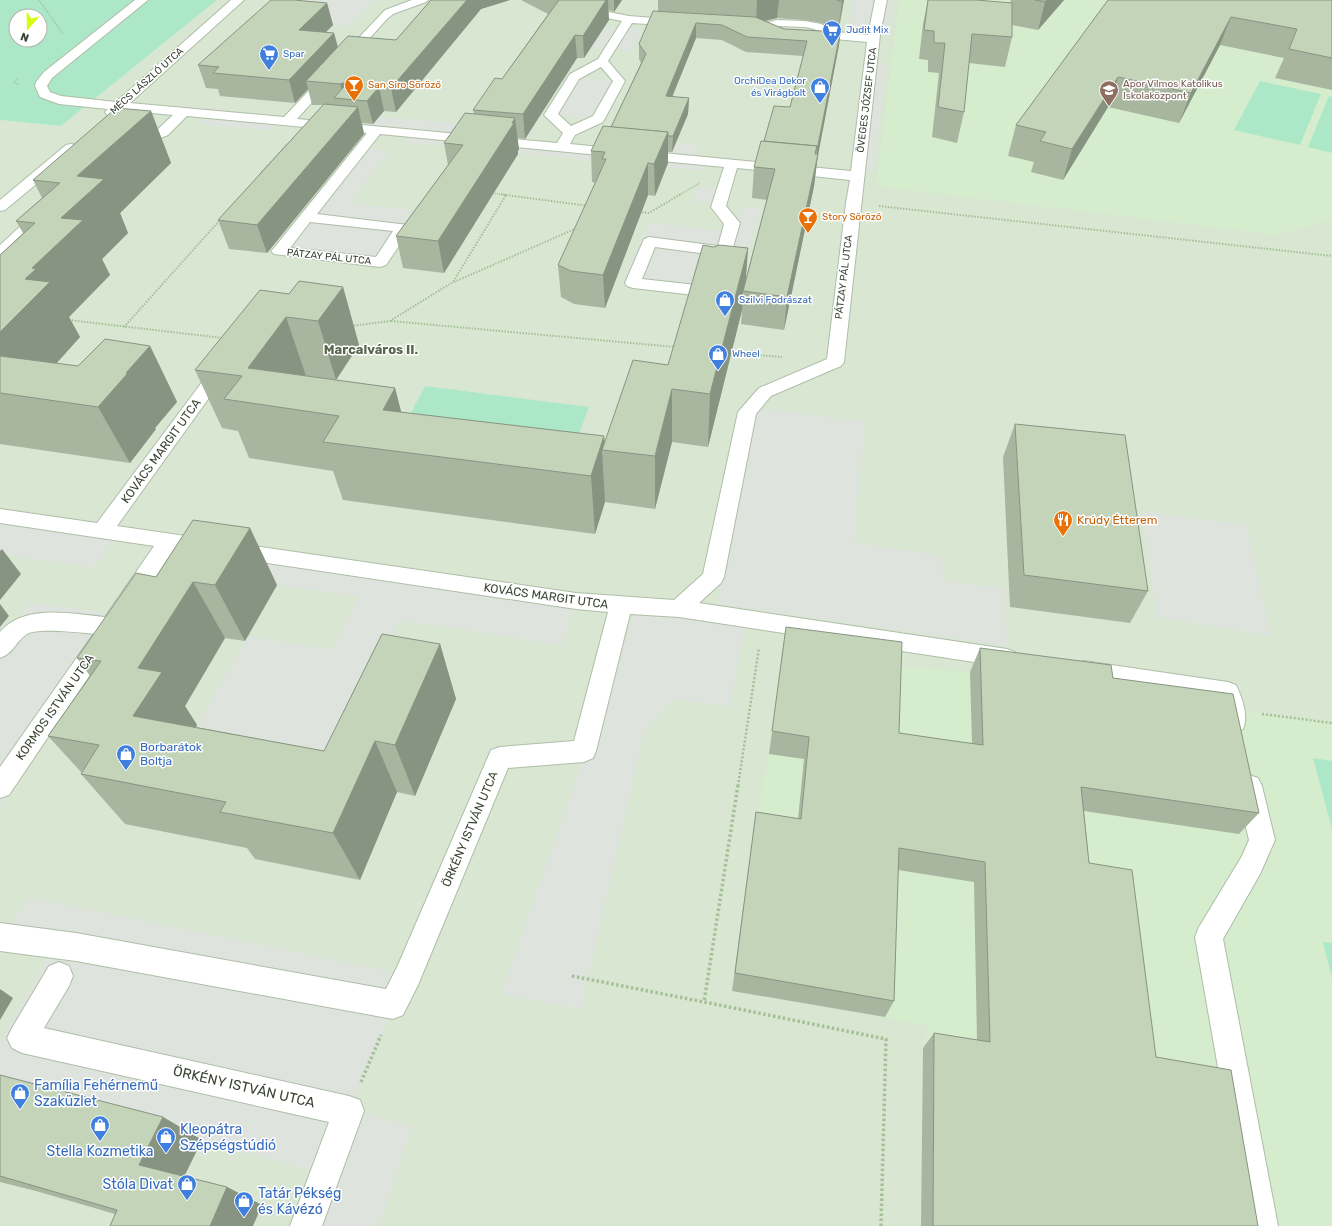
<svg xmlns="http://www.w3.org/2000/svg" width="1332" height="1226" font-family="Rubik,sans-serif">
<rect width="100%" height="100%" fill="#e8f2e4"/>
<!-- residential -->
<path fill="#d8e6d2" d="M217 0H1247L1332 16V1226H0V120L61 126Z"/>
<!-- education -->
<g fill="#d5eccd">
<path d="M899 0H1187L1332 28V220L1276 235 876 186Z"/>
<path d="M895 666 971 672 1332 723V1226H921L923 1048 928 1027 885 1017 732 991 753 833 769 754Z"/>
</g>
<!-- green -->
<g fill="#ace8c8" fill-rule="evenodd">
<path d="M0 0H217L61 126 0 120ZM16 16H40V40H16Z"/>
<path d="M1260 81 1321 94 1300 145 1234 130Z"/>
<path d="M1329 96 1332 97V153L1308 147Z"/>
<path d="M425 386 589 407 573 449 403 428Z"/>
<path d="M1313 758 1332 761V829Z"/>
<path d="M1323 942 1332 943V978Z"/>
</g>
<!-- parking -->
<g fill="#dfe3dd">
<path d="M279 0H375L349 26 259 18Z"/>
<path d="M853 0H893L889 36 848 33Z"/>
<path d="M604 27 642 30 631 51 591 48Z"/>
<path d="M871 64H886L874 170 858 169Z"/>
<path d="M574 77 619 81 598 119 551 115Z"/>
<path d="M178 106 234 110 230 116 288 121 270 130 196 124 208 115 172 111Z"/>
<path d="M342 113 533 131 526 143 602 151 608 137 700 145 694 160 707 161 703 171 404 142 410 133 323 125Z"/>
<path d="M361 148 389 151 350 204 423 211 386 266 276 254Z"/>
<path d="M699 187 723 188 719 204 694 201Z"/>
<path d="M742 207 761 209 735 296 623 282 648 223 736 233Z"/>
<path d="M755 408 865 422 854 542 942 556 943 580 1005 589 1007 646 717 604Z"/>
<path d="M1142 511 1246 525 1271 636 1157 617Z"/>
<path d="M0 516 117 534 94 568 0 554Z"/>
<path d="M217 548 576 601 562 645 399 620 328 774 183 749 248 636 331 650 358 597 223 577Z"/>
<path d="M30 602 128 616 0 808V642Z"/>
<path d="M637 606 746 619 730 706 672 700 644 732 581 1009 501 994Z"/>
<path d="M28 897 408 975 349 1110 412 1126 379 1226H306L325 1174 0 1087V1042L54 945 3 937Z"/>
</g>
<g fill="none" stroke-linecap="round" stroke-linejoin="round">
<defs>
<g id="minor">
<path d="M135 0H148L52 78 47 86 50 92 61 96 116 102 231 0H244L130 103 284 117 385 10 412 0H428L426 2 393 14 387 19 297 119 557 143 563 133 544 115 570 74 598 59 622 21 591 15 566 0H580L598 10 629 16 678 20 682 21 684 23 682 25 678 26 632 23 608 61 625 81 603 122 575 135 570 144 851 171 867 42 835 39 814 29 805 27 777 26 756 31 752 30 750 28 752 26 777 20 805 21 821 24 838 32 868 35 875 0H887L880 35 844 362 841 366 771 396 756 414 724 577 721 583 699 603 1007 649 1015 652 1018 658 1015 664 1007 667 679 617 630 614 596 751 593 758 584 762 508 768 418 985 403 1015 393 1019 76 961 0 951V923L76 933 386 989 398 965 491 750 500 747 574 741 608 612 576 609 174 549 119 632 111 635 103 634 108 636 111 642 108 648 9 795 0 798V767L92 636 98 634C84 633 37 627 27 634 16 641 13 654 0 658V632C25 603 72 614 105 617L154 546 0 523V509L97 523 214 366 220 364 226 366 229 370 117 526 576 593 674 600 703 574 738 412 759 388 827 359 846 203 850 180 737 168 726 206 740 223 720 292 718 295 712 297 633 288 627 286 625 283 644 239 649 237 718 246 724 224 711 207 724 167 380 134 317 214 408 225 411 228 386 265 380 267 274 254 271 251 274 248 367 133 187 116 168 135 131 150 126 149 124 146 126 143 158 129 173 115 122 110C117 115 114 116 107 115L105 112 108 109 59 104 40 97 35 86 36 82 44 72ZM601 67 613 81 593 116 571 126 558 114 579 79ZM310 222 393 231 376 257 290 248ZM655 247 715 255 706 286 642 279Z"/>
<path d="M71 144 76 145 78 148 76 151 5 210 0 211V200L66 145Z"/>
<path d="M44 208 49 209 51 212 49 215 6 257 0 259V245L39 209Z"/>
<path d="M1084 661 1228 682 1236 685C1242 697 1249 717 1243 729L1235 732 1227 729 1223 722 1218 700 1084 679 1076 677 1072 670 1076 663Z"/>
<path d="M1249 775 1258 778 1262 786 1275 840 1260 874 1223 939 1278 1226H1246L1195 937 1199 927 1242 856 1249 840 1236 786 1240 778Z"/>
<path d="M59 962 69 966 73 976 69 986 44 1028 349 1096 360 1100 364 1111 322 1226H290L329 1122 22 1053 12 1048 7 1038 12 1028 49 966Z"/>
</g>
</defs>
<!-- minor casing -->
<use href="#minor" stroke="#aebea7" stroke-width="2"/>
<!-- path-far3 -->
<g stroke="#a5c097" stroke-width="1.5" stroke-dasharray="1 1" stroke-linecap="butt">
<path d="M39 0 63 34"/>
<path d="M18 78 14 82 18 85"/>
<path d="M260 174 287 144"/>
<path d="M491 193 506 195"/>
<path d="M679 195 700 183"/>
</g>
<!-- path-far2 -->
<g stroke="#a5c097" stroke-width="2" stroke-dasharray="1.5 1.5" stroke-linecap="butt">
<path d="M506 195 589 206"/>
<path d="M879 206 1332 256"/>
<path d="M639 212 649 213 681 194"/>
<path d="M454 282 577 228"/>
<path d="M69 320 223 338"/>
<path d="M391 321 675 347"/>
<path d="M351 326 390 321 453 282 506 195 500 194"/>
<path d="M124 327 220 220"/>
<path d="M730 353 782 357"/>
</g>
<!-- path-far1 -->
<g stroke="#a5c097" stroke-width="2.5" stroke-dasharray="2 2" stroke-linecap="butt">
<path d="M1262 714 1332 723"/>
<path d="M738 786 759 648"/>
</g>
<!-- path -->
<g stroke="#a5c097" stroke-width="3.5" stroke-dasharray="2.5 2.5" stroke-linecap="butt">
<path d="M738 785 704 1002 886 1039 881 1226"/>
<path d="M572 976 704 1002"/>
<path d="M361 1082 381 1035"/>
</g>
<!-- minor -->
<use href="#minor" fill="#fff" fill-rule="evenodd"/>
</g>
<!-- wall -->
<g fill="#a8b69f" fill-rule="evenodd">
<path d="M431 0H510L481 9 396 112 384 111 373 124 362 123 364 134 267 253 229 249 218 220 323 105H312L308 89 295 103 220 96 218 89 206 88 198 65 327 3 333 25 325 33H334L338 47 396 40Z"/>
<path d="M521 0H622L614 12 608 10 609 20 584 58H577L525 139 517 138 519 149 518 151V154L444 273 403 268 396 236 448 165 444 143 474 114 473 110 502 79 548 14Z"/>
<path d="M658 0H844L839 29H841L839 45 818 154 814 186 784 330 741 324 742 310 708 447 672 442 655 509 605 502 595 534 343 500 333 471 249 458 238 431 222 428 195 370 289 294 343 287 359 345 336 380 395 388 401 412 604 436 605 442 668 365 714 247 748 248 745 282 767 200 752 198 754 167 764 141 790 107 803 56 746 52 722 40 696 38 672 97 689 98 688 114 672 152H668V163L655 196 648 195 605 308 574 304 561 297 558 265 596 183 592 182 591 151 611 127 641 63 639 59V44L658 11ZM777 18 805 20 822 23 832 28 822 31 784 29 765 21Z"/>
<path d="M928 0 1010 3 1011 0H1064L1038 30 1012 25V37L1005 67 969 63 964 112 957 143 932 137 939 73 928 72V60L919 59 923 24Z"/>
<path d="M1108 0H1332V90L1275 78 1284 58 1220 45 1179 123 1108 107 1063 180 1031 172 1034 162 1008 156 1016 125Z"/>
<path d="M151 111 171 163 120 213 128 233 102 259 110 275 69 317 80 337 56 364 78 366 150 346 177 402 155 428 156 429 130 463 0 444V255L23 233 16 221 42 198 33 180Z"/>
<path d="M1015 424 1148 591 1130 623 1010 607 1003 457Z"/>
<path d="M250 528 277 585 245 641 225 638 185 706 197 725 196 727 324 751 440 644 456 699 415 796 397 792 360 880 255 859 247 848 125 824 81 774 82 773 48 736 90 676 77 658 156 577Z"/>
<path d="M786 627 899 733 972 744 970 672 980 648 1113 678 1259 813 1239 834 1084 811 1089 863 1156 1057 1258 1226H921L923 1048 934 1033 977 1040 974 882 898 870 894 1001 885 1017 732 991 756 812 798 819 804 759 769 754Z"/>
<path d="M0 1075 163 1117 202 1140 184 1176 227 1187 262 1205 115 1214 36 1191 0 1182Z"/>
</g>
<!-- shaded-wall -->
<g fill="#889482">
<path d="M467 0H510L481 9 396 112 391 88Z"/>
<path d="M606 0H608L609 20 584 58 583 36Z"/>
<path d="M614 0H622L614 12Z"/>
<path d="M757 0H779L777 18 756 23Z"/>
<path d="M842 0H844L838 31 842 2Z"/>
<path d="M1047 0H1064L1038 30 1045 2Z"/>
<path d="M327 3 333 25 305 53 299 30Z"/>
<path d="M1231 17 1220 45 1179 123 1191 93Z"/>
<path d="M696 23V38L666 112V96Z"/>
<path d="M841 29 839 45 816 166 817 150Z"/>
<path d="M334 33 340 56 306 81 308 89 295 103 289 80Z"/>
<path d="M575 35 577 58 525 139 523 114Z"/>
<path d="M1118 77 1108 107 1063 180 1072 149Z"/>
<path d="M349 81 344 98 340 84Z"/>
<path d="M379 87 384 111 373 124 367 101Z"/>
<path d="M689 98 688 114 672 152 673 136Z"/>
<path d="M358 107 364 134 267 253 257 225Z"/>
<path d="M151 111 171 163 120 213 128 233 102 259 110 275 69 317 80 337 26 397 0 387V332L25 279 32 268 61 218 77 176Z"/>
<path d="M515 118 519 149 518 151V154L444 273 438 241Z"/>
<path d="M668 132V163L655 196 654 164Z"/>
<path d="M817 146 813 177 818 154 814 186 784 330 787 297Z"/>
<path d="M648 163V195L605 308 603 275Z"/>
<path d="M748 248 745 292 743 291 742 310 708 447 710 394Z"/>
<path d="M343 287 359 345 336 380 318 321Z"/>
<path d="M286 317 306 376 248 368Z"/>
<path d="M150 346 177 402 155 428 156 429 130 463 98 407 126 373Z"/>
<path d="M395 388 410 446 383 410Z"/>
<path d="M672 389V442L655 509V456Z"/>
<path d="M604 436 605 450H602L605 502 595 534 591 476Z"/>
<path d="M250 528 277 585 245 641 215 585Z"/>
<path d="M2 549 21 574 0 600V551Z"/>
<path d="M193 582 225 638 185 706 197 725 172 768 133 716 138 668Z"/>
<path d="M0 604 9 616 0 627Z"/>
<path d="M440 644 456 699 415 796 395 745Z"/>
<path d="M375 741 397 792 360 880 333 833Z"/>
<path d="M0 989 13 998 0 1020Z"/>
<path d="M163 1117 202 1140 180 1185 139 1165Z"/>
<path d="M227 1187 262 1205 253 1226H210Z"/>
</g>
<!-- building -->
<g fill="#c3d4b9" stroke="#889482">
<path d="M271 0H294L327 3 299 30 334 33 289 80 213 73 219 67 198 65Z"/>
<path d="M431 0H467L391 88 379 87 367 101 334 98 349 81 340 84 306 81 348 36 396 40Z"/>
<path d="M559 0H606L583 36 575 35 523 114 473 110 495 78 502 79Z"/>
<path d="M837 0H842V2Z"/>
<path d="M928 0H976L1012 3V37L972 34 964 112 938 107 945 43H934V31L924 30Z"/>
<path d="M1035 0H1047L1045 2Z"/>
<path d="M1108 0H1332V58L1289 49 1297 29 1231 17 1191 93 1118 77 1072 149 1040 141 1046 132 1016 125Z"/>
<path d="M653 11 755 17 784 29 822 31 838 25V29H841L817 150V146L764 141 774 106 790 107 807 41 747 37 722 25 696 23 666 96 689 98 673 136H668V132L611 127 646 54 639 44Z"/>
<path d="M324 104 358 107 257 225 218 220Z"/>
<path d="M116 108 151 111 77 176 104 179 61 218 83 220 32 268 36 269 25 279 50 282 0 332V255L35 223 16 221 60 183 33 180Z"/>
<path d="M465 113 515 118 512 123H514L438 241 396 236 463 145 444 143Z"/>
<path d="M603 126 668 132 654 164 648 163 603 275 571 271 558 265 606 159H602L605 152 591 151Z"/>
<path d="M761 141 817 146 815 154H818L787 297 743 291 775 169 754 167Z"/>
<path d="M703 245 714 247 719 245 748 248 710 394 672 389 655 456 602 450 633 360 668 365Z"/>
<path d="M299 281 343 287 318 321 286 317 248 368 395 388 383 410 604 436 591 476 323 442 339 416 224 399 242 376 195 370 260 290 289 294Z"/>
<path d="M105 339 150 346 126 373H128L98 407 0 393V356L78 366Z"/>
<path d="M1015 424 1125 435 1148 591 1024 575Z"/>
<path d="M193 520 250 528 215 585 193 582 138 668 162 672 133 716 324 751 382 634 440 644 395 745 375 741 333 833 220 812 226 802 81 774 99 745 48 736 101 661 77 658 136 573 156 577Z"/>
<path d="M786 627 902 642 899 733 947 740 983 745 980 648 1111 665 1113 678 1233 694 1259 813 1081 787 1089 863 1132 870 1156 1057 1231 1070 1258 1226H933L934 1033 990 1042 985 862 899 848 894 1001 735 973 756 812 801 819 809 737 772 731Z"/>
<path d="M0 1075 163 1117 139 1165 227 1187 210 1226H110L117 1210 0 1176Z"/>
</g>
<!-- icons -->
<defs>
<symbol id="supermarket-pin" viewBox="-11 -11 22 30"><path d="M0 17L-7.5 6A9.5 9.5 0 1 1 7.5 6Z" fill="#3f7fe0" stroke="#fff"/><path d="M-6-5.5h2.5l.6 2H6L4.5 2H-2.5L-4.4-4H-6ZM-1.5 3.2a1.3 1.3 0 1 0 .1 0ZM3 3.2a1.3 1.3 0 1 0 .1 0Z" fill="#fff"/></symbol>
<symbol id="bar-pin" viewBox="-11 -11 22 30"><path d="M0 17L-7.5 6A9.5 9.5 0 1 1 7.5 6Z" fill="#e8710a" stroke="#fff"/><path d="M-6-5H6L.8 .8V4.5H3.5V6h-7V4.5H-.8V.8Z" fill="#fff"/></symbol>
<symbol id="shop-pin" viewBox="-11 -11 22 30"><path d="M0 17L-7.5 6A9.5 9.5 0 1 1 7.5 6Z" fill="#3f7fe0" stroke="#fff"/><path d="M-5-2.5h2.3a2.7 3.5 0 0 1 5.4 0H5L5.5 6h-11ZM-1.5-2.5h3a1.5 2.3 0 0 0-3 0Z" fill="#fff"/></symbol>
<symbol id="school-pin" viewBox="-11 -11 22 30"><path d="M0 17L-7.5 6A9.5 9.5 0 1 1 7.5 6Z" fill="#8d6e63" stroke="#fff"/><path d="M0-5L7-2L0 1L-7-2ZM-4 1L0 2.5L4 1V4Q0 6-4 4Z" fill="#fff"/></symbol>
<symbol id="restaurant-pin" viewBox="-11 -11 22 30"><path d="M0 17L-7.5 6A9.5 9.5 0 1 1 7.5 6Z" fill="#e8710a" stroke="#fff"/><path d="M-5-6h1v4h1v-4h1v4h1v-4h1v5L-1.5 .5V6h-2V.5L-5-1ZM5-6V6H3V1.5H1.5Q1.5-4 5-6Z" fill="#fff"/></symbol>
</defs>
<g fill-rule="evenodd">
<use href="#supermarket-pin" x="821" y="19" width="22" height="30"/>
<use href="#supermarket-pin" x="258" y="43" width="22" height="30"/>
<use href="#bar-pin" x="343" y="74" width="22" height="30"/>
<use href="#shop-pin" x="809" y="76" width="22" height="30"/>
<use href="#school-pin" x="1098" y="79" width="22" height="30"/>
<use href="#bar-pin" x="797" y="206" width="22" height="30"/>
<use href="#shop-pin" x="714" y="289" width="22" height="30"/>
<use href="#shop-pin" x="707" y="343" width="22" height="30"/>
<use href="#restaurant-pin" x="1052" y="509" width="22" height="30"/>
<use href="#shop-pin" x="115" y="743" width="22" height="30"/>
<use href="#shop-pin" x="9" y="1082" width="22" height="30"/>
<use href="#shop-pin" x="89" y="1114" width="22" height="30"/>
<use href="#shop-pin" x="155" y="1126" width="22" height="30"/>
<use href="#shop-pin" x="176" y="1173" width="22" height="30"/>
<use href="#shop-pin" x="233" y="1190" width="22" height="30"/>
</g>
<g text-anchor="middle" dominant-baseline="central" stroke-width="3" stroke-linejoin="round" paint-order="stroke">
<!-- far-shop labels -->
<g font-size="10" fill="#366cbe" stroke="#fff" text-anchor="start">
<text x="846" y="30">Judit Mix</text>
<text x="283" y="54">Spar</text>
<text x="806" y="81" text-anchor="end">OrchiDea Dekor<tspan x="806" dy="12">és Virágbolt</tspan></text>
<text x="739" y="300">Szilvi Fodrászat</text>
<text x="732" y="354">Wheel</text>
</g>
<!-- far-street labels -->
<g font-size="10" fill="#3a4434" stroke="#fff">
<text transform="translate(147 81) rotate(-42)">MÉCS LÁSZLÓ UTCA</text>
<text transform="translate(867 100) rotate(-83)">ÖVEGES JÓZSEF UTCA</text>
<text transform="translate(329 257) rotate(6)">PÁTZAY PÁL UTCA</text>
<text transform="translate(844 277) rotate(-83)">PÁTZAY PÁL UTCA</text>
</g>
<!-- far-education labels -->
<g font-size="10" fill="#785e54" stroke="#fff" text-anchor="start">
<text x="1123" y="84">Apor Vilmos Katolikus<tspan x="1123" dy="12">Iskolaközpont</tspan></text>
</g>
<!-- far-food labels -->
<g font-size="10" fill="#c56008" stroke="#fff" text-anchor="start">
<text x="368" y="85">San Siro Söröző</text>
<text x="822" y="217">Story Söröző</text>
</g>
<!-- street labels -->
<g font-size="12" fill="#3a4434" stroke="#fff">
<text transform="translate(161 451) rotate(-54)">KOVÁCS MARGIT UTCA</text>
<text transform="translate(546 596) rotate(8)">KOVÁCS MARGIT UTCA</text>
<text transform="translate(55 707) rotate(-55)">KORMOS ISTVÁN UTCA</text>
<text transform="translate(470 829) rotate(-67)">ÖRKÉNY ISTVÁN UTCA</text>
</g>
<!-- food labels -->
<g font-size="12" fill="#c56008" stroke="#fff" text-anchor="start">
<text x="1077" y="520">Krúdy Étterem</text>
</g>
<!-- shop labels -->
<g font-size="12" fill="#366cbe" stroke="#fff" text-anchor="start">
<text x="140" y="747">Borbarátok<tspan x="140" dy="14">Boltja</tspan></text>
</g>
<!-- far-district labels -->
<g font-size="13" font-weight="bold" fill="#56674b" stroke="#fff">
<text x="371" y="349">Marcalváros II.</text>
</g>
<!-- near-shop labels -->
<g font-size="14" fill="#366cbe" stroke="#fff" text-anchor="start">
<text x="34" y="1085">Família Fehérnemű<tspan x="34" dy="16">Szaküzlet</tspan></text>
<text x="180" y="1129">Kleopátra<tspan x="180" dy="16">Szépségstúdió</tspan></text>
<text x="100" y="1151" text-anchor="middle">Stella Kozmetika</text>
<text x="173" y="1184" text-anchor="end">Stóla Divat</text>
<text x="258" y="1193">Tatár Pékség<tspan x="258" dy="16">és Kávézó</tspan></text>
</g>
<!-- near-street labels -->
<g font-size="14" fill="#3a4434" stroke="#fff">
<text transform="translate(244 1087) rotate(13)">ÖRKÉNY ISTVÁN UTCA</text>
</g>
</g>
<!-- north arrow -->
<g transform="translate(28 28) rotate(200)"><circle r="19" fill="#ffffff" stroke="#b0b4ae"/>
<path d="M0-3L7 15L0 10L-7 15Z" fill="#d3fd10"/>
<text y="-6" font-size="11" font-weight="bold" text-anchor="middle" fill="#3a4434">N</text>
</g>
</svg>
